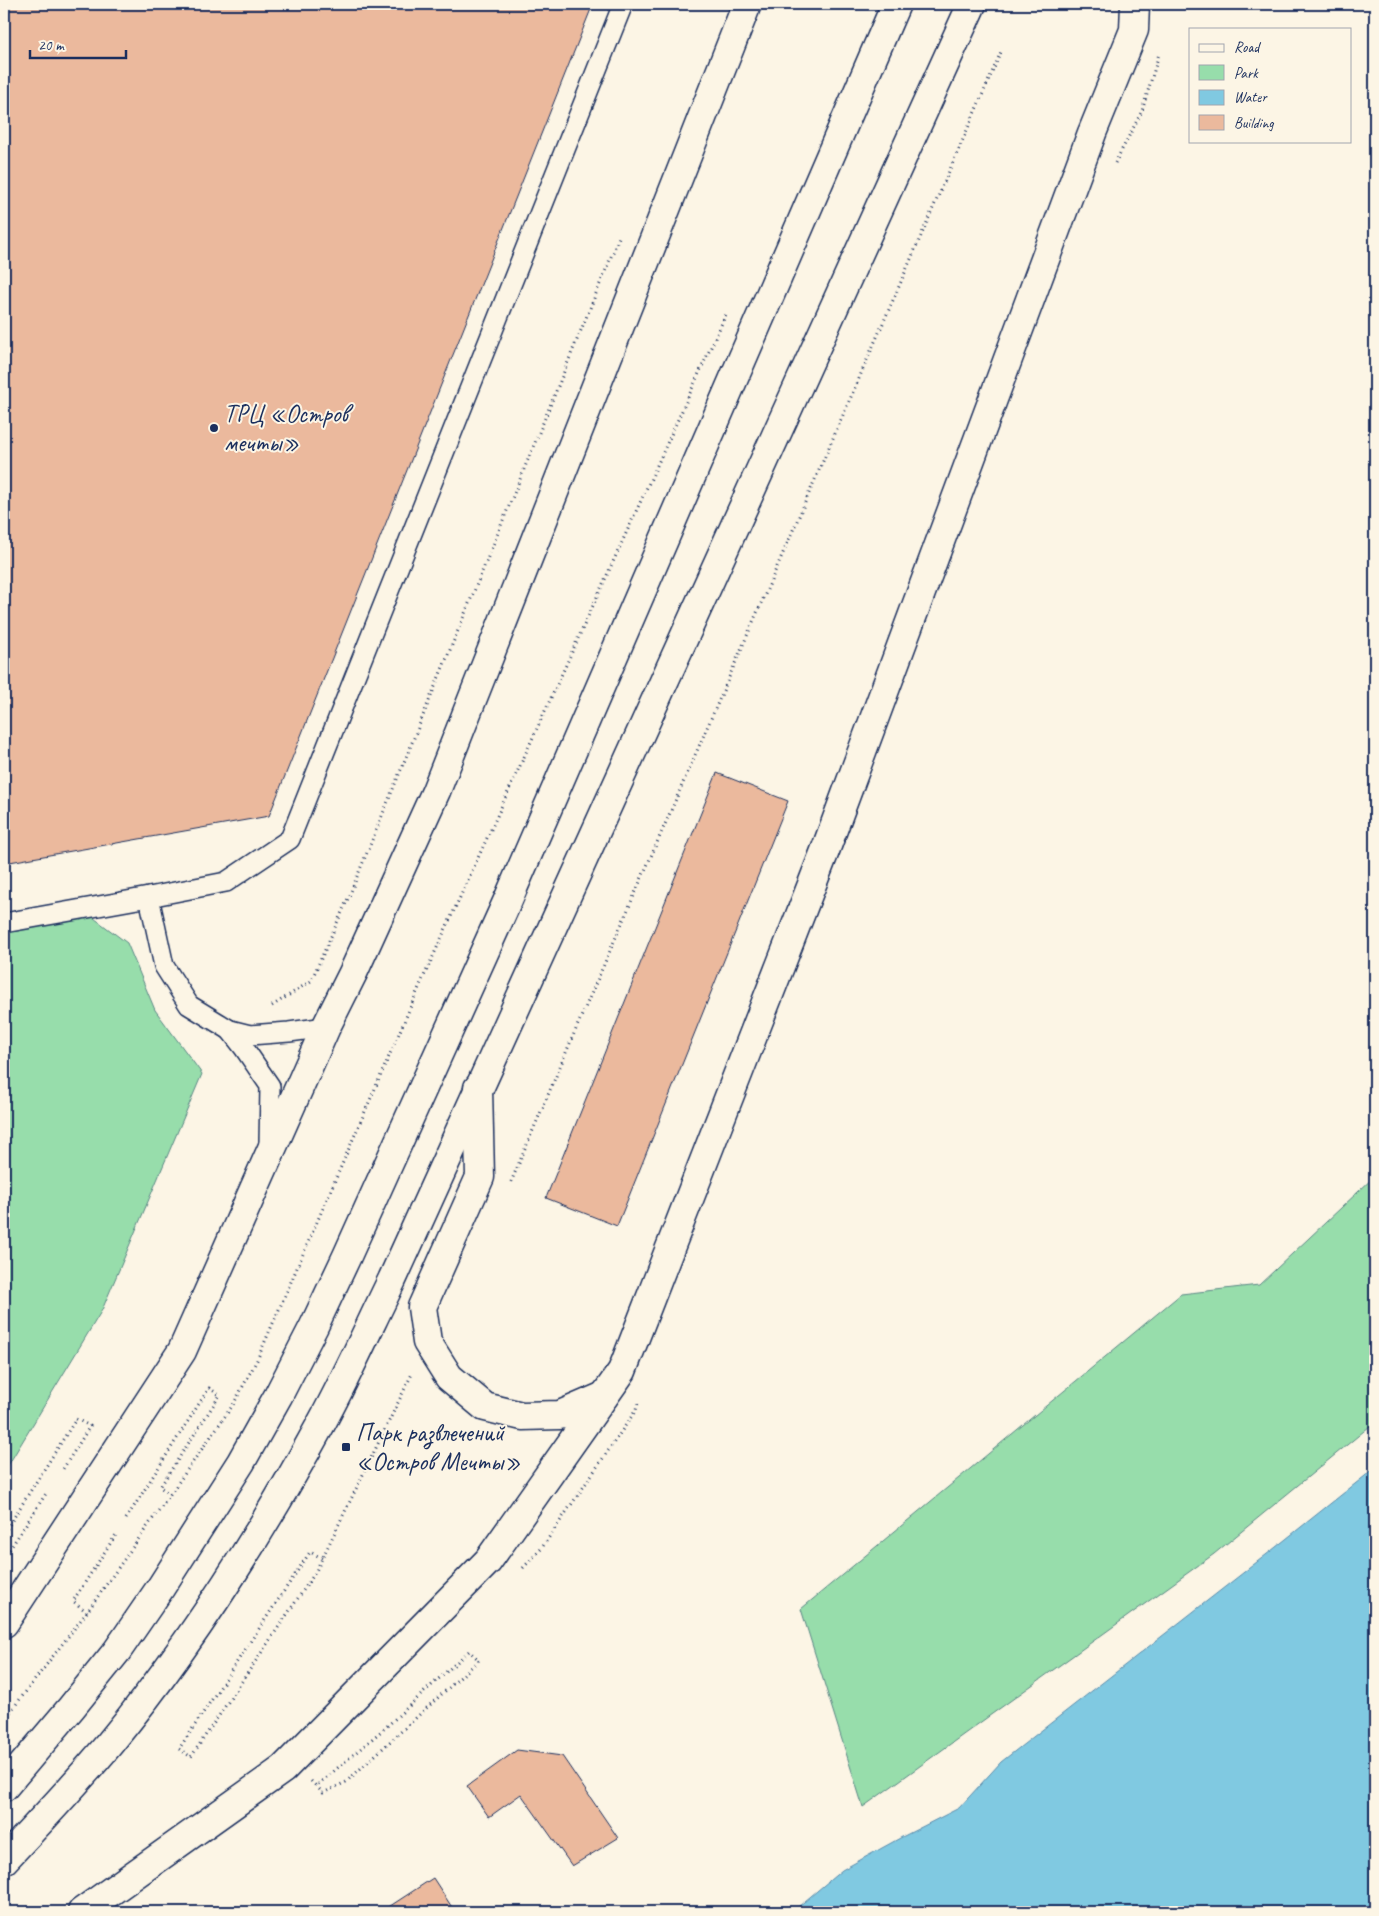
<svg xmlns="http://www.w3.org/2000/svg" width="1379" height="1916" font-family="Caveat,sans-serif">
<rect width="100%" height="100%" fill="#fcf5e5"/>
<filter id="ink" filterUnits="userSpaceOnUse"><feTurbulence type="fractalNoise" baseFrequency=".02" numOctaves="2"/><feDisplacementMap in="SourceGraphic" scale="10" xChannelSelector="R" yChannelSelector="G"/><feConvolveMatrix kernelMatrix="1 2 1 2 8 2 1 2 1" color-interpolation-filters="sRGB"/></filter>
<g filter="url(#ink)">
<!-- green -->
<g fill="#97ddab" stroke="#598684">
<path d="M90 915 127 943 155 1010 202 1074 102 1310 4 1472V930Z"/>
<path d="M1375 1176V1422L1214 1554 863 1807 801 1609 1181 1294 1259 1285Z"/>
</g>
<!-- water -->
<path fill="#80c9e1" stroke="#588bad" d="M1375 1468V1912H792L842 1870 902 1837 959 1808 1001 1762 1271 1551Z"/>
<!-- building -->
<g fill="#ebb99d" stroke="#1b2f5e">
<path d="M4 4H593L269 816 4 863Z"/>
<path d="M717 773 788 801 617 1226 546 1198Z"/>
<path d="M517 1750 562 1756 618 1838 572 1866 521 1794 489 1817 467 1786Z"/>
<path d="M433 1878 455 1912H381Z"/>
</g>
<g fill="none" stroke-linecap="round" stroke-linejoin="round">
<defs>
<g id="service">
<path d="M149 897 164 966 189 1005 230 1030 250 1035 289 1032 326 1027"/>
<path d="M4 923 149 897 226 882 290 839 623 4"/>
<path d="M230 1030 244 1048 270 1086 269 1145"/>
</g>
<g id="minor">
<path d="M478 1088 480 1177 422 1307 427 1342 449 1377 485 1407 522 1416 560 1415 604 1396"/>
<path d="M4 1623 182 1351 326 1027 353 973 436 791 747 4"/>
<path d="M82 1912 283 1769 488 1561 622 1371 825 851 1092 133 1134 30 1135 4"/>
</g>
<g id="secondary">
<path d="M4 1787 71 1708 117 1651 161 1587 241 1462 278 1396 314 1326 347 1256 507 902 896 4"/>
<path d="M4 1860C40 1822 76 1784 110 1743 189 1647 262 1532 322 1422 347 1376 369 1327 392 1280L972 4"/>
</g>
</defs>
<!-- service casing -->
<use href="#service" stroke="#1b2f5e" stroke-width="22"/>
<!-- minor casing -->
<use href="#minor" stroke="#1b2f5e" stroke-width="31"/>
<!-- secondary casing -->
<use href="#secondary" stroke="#1b2f5e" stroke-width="31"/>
<!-- path -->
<g stroke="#1b2f5e" stroke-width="3" stroke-dasharray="1 4" stroke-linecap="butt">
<path d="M1115 163 1142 111 1159 54"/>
<path d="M272 1006 311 981 350 894 620 235"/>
<path d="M511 1182 579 1022 1001 52"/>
<path d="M126 1519 209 1388 220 1395 160 1487 170 1494"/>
<path d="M4 1533 76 1419 90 1426 63 1469"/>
<path d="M4 1558 47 1492"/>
<path d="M322 1558 310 1552 179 1749 191 1757 315 1573 412 1374"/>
<path d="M523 1568 541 1549 636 1410 638 1403"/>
<path d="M87 1612 73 1601 117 1533"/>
<path d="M4 1720 87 1612 233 1405 257 1360 420 985 727 312"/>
<path d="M311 1781 316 1786 385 1728 469 1651 479 1660 346 1782 323 1793 316 1786"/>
</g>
<!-- service -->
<use href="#service" stroke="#fcf5e5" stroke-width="19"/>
<!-- minor -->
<use href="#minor" stroke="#fcf5e5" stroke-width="28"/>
<!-- secondary -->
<use href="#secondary" stroke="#fcf5e5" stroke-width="28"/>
</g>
</g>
<!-- markers -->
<g fill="#1b2f5e" stroke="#fcf5e5" stroke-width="2">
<circle cx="214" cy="428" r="5"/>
<rect x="341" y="1442" width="10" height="10" rx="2.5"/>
</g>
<g text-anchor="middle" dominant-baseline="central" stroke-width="4" stroke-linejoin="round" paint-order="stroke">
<!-- poi labels -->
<g font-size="25" fill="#1b2f5e" stroke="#fcf5e5" text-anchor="start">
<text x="224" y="414">ТРЦ «Остров<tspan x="224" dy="29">мечты»</tspan></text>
<text x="356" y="1433">Парк развлечений<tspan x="356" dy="29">«Остров Мечты»</tspan></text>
</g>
</g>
<!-- margin -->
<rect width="1379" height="1916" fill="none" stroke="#fcf5e5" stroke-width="20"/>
<rect x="10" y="10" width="1359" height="1896" fill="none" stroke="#1b2f5e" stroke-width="2" filter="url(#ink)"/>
<!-- legend -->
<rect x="1189" y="28" width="162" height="115" fill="#fcf5e5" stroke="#a2a6af"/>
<rect x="1199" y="44" width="25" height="8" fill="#fcf5e5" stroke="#a2a6af"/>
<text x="1234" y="52" font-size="15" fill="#1b2f5e">Road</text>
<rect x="1199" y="65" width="25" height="15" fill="#97ddab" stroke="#a2a6af"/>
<text x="1234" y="78" font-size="15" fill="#1b2f5e">Park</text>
<rect x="1199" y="90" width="25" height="15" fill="#80c9e1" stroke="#a2a6af"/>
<text x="1234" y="102" font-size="15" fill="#1b2f5e">Water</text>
<rect x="1199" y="115" width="25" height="15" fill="#ebb99d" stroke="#a2a6af"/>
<text x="1234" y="128" font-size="15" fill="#1b2f5e">Building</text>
<!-- scale -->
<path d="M30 50v8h96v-8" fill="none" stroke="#1b2f5e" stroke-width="2.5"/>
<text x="38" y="50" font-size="15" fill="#1b2f5e" stroke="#fcf5e5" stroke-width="4" paint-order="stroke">20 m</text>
</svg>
